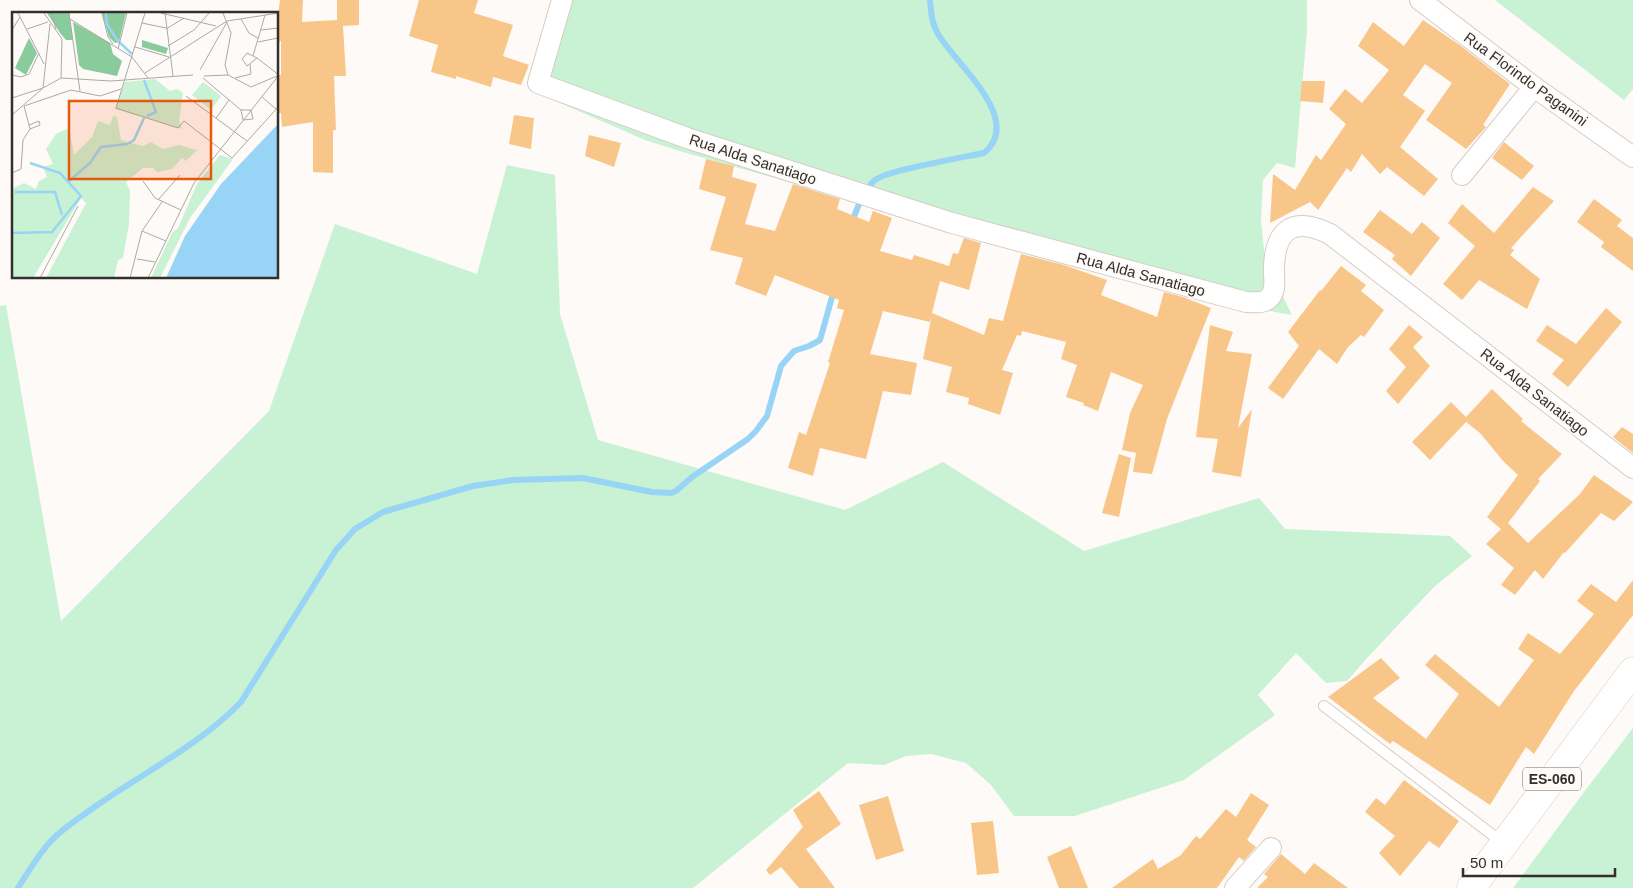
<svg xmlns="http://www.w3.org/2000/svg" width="1633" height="888" font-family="Helvetica,sans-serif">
<rect width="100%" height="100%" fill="#fefaf7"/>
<!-- green -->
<g fill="#c9f1d3">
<path d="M563 0H1307V30L1295 168 1277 163 1263 180 1261 220 1265 260 1292 315 1191 297 683 152 645 140 535 92Z"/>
<path d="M1495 0H1633V89L1624 100Z"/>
<path d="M507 165 555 175 560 314 598 440 845 510 943 462 1084 551 1259 498 1285 529 1450 536 1472 556 1434 587 1368 657 1347 681 1326 683 1296 653 1258 695 1275 715 1184 780 1075 816H1014L991 785 966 763 931 754 906 756 884 765 848 763 693 888H0V306L6 305 61 621 269 411 335 224 477 274Z"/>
<path d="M1633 728V888H1513L1584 792Z"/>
</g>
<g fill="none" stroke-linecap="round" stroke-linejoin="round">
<!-- stream -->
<g stroke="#98d4f5" stroke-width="6">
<path d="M852 222C857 209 863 191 874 181 883 171 965 157 984 153 1024 120 958 66 940 37 932 26 931 13 930 0"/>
<path d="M18 888C28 872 38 855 51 841 64 827 81 817 96 806 143 773 201 744 241 702L336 550 355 529 383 512 473 486 513 480 583 478 652 492 671 493 676 491 692 477 748 439 756 431 767 416 781 366 794 351 809 346 820 340 834 290"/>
</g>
</g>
<!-- building -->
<g fill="#f9c68a">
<path d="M280 0H303L302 22 337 20V0H359V25L343 26 346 76H334L336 130H333V173L313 172V122L282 127 281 113H278V75H281V41H278V15Z"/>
<path d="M419 0H478L474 13 513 25 503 56 529 65 521 85 493 77 491 87 456 76V79L431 72 438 45 409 36Z"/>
<path d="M1423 20 1461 46 1510 84 1483 125 1486 127 1466 149 1426 120 1452 83 1425 64 1403 95 1425 111 1400 147 1438 179 1424 196 1387 167 1380 174 1362 154 1351 172 1347 168 1318 210 1310 202 1270 223 1273 174 1295 190 1316 155 1321 160 1346 124 1329 109 1345 89 1362 103 1389 70 1358 46 1373 22 1404 46Z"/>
<path d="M1302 81H1325L1323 103 1300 101Z"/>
<path d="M514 115 534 118 531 149 509 144Z"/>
<path d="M589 135 621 143 614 167 585 156Z"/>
<path d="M1504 142 1534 166 1522 180 1492 158Z"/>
<path d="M706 159 734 166 732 177 757 184 745 224 775 231 793 184 840 199 837 209 869 222 873 211 892 218 880 251 912 260 914 255 949 266 953 253 958 254 964 238 981 243 969 290 940 281 932 313 984 335 989 318 1003 321 1021 254 1064 265 1107 280 1101 295 1157 317 1164 292 1183 297 1211 308 1167 419 1152 474 1133 472 1136 453 1122 450 1130 413 1143 385 1111 372 1098 411 1083 405 1084 403 1066 397 1077 365 1061 359 1066 342 1022 331 1021 336 1017 335 1002 370 1013 373 1000 415 968 404 969 398 946 392 952 367 923 359 932 314 930 322 883 311 870 354 917 363 911 395 883 391 866 459 820 448 813 476 788 468 799 432 806 435 830 363 828 362 844 310 837 308 839 300 775 275 766 296 735 284 743 258 710 250 726 197 699 189Z"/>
<path d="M1533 187 1554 201 1511 248 1514 250 1510 255 1540 279 1527 309 1479 280 1462 300 1443 284 1475 246 1448 223 1462 204 1494 233Z"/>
<path d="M1594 199 1622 220 1617 226 1633 238V271L1601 247 1604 242 1577 222Z"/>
<path d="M1380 210 1412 234 1422 222 1440 238 1411 276 1392 259 1395 255 1363 232Z"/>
<path d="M1341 266 1366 285 1361 291 1384 310 1364 337 1361 335 1348 347 1337 364 1319 349 1283 399 1268 388 1299 346 1288 332 1320 290 1321 291Z"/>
<path d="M1606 308 1622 322 1568 387 1552 374 1564 360 1536 341 1547 325 1576 344Z"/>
<path d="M1210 325 1233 332 1226 351 1252 354 1238 428 1252 409 1241 477 1212 472 1218 439 1196 437Z"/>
<path d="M1409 325 1423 337 1413 347 1430 366 1398 404 1386 391 1406 367 1389 349Z"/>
<path d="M1492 389 1523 419 1521 421 1562 454 1538 479 1540 481 1508 523 1528 543 1580 494 1594 475 1633 502 1614 521 1601 513 1565 553 1564 552 1543 579 1535 570 1515 595 1501 585 1514 568 1486 544 1501 529 1487 517 1518 475 1504 462 1480 433 1466 422 1430 460 1412 442 1451 402 1466 417Z"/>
<path d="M1622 427 1633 434V453L1613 437Z"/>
<path d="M1119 454 1131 458 1119 517 1102 513Z"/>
<path d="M1633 580V615L1574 691 1534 754 1526 747 1490 805 1393 741 1390 744 1328 697 1381 658 1400 678 1373 698 1426 739 1459 694 1425 665 1435 654 1499 707 1534 660 1518 649 1528 633 1560 654 1594 614 1577 601 1591 584 1616 602Z"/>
<path d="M1404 780 1459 821 1439 848 1429 841 1400 876 1379 853 1395 836 1365 812 1376 798 1385 805Z"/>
<path d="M819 791 841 824 806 849 835 888H799L781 867 770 875 766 870 803 827 793 810Z"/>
<path d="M1251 793 1269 805 1247 840 1256 847 1244 861 1239 857 1217 888H1112L1153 859 1158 869 1181 855 1196 836 1200 839 1226 809 1236 817Z"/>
<path d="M888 796 904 851 876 860 859 805Z"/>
<path d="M993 821 999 873 977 875 971 823Z"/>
<path d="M1071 846 1088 888H1059L1047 857Z"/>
<path d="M1281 854 1305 874 1314 863 1348 888H1257L1268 877 1264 874Z"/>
</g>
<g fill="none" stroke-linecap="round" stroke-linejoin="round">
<defs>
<path id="service" d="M1324 706 1503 843"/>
<g id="minor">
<path d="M562 0 538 83 687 138 952 223 1246 302C1253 302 1262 304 1268 299 1278 291 1273 277 1274 266 1276 227 1295 217 1330 234L1633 468"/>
<path d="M1420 0 1534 87 1633 157"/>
<path d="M1462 175 1534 87"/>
<path d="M1235 888 1271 848"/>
</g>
<path id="primary" d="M1471 888 1633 671"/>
</defs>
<!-- service casing -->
<use href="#service" stroke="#d5cdc3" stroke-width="12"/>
<!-- minor casing -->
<use href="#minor" stroke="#d5cdc3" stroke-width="22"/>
<!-- primary casing -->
<use href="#primary" stroke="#d5cdc3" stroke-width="29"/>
<!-- service -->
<use href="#service" stroke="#fff" stroke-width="10"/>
<!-- minor -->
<use href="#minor" stroke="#fff" stroke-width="20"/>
<!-- primary -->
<use href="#primary" stroke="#fff" stroke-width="28"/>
</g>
<g text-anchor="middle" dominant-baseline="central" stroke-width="4" stroke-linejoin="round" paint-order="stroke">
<!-- shield labels -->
<rect fill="#fefaf7" stroke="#706d69" stroke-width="1" x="1523" y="767.5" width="58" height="23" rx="4"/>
<g font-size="14" font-weight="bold" fill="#33302c">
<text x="1552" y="779">ES-060</text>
</g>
<!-- street labels -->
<g font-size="15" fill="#33302c" stroke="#fefaf7">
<text transform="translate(1526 79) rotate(36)">Rua Florindo Paganini</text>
<text transform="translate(753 159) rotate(18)">Rua Alda Sanatiago</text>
<text transform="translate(1141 274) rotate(15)">Rua Alda Sanatiago</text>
<text transform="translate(1535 392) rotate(38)">Rua Alda Sanatiago</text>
</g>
</g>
<!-- overview -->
<g transform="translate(12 12)">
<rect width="266" height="266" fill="#fefaf7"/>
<path d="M143 67 158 79 165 77 171 81 167 108 170 117 103 97 113 70ZM191 70 209 84 199 98 180 83ZM101 104 105 105 109 128 131 134 139 130 151 137 167 133 185 138 174 149 170 146 160 157 145 160 141 156H131L114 170 118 179 117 212 111 246 106 248 102 266H34L74 191 69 186 21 266H0V177L12 171 24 177 27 169 35 165 31 155 41 152 34 137 44 122 57 116 62 143 80 125 86 109 98 113ZM208 143 221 147 178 206 148 266H139L160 221 166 216 185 172Z" fill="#c9f1d3"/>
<path d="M35 1H57L61 28H54L48 21ZM90 1H114L107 30 103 31 97 25ZM61 10 98 31 101 42 110 49 105 64 71 57 67 53ZM17 26 25 41 14 63 3 56ZM130 28 156 36 154 42 130 35Z" fill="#89cb9b"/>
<path d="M266 112V266H154L173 224 209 172Z" fill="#98d4f5"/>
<path fill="none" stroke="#98d4f5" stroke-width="2.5" d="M94 1 95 12 105 28 120 42M132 68 144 100 135 104M56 170 78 151 89 135 115 132 122 128 132 106M3 180H43L50 203M0 221 40 220 69 184 48 161 18 151"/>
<path fill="none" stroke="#ada9a6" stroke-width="1" d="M6 1 32 52M32 1 50 27 49 66M40 1 44 17M57 1 68 79M90 1 96 25 101 32M133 1 104 96 166 116 172 109 220 146 267 94M149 1 204 14M153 1 161 64M211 1 219 21 213 53 216 63 239 75 265 64M58 7 120 45 136 66M229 7 237 21 246 26M130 11 154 16M15 17 36 10M154 17 172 6M0 18 8 5M249 18 267 16M246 30 266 26 267 31M156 34 182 18 197 1M123 35 157 45M106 37 115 1M241 44 253 3M245 46 235 54 230 47 235 41 245 46 267 63M188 58 215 10M133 61 215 9 267 1M0 63 9 65 17 62 27 41M192 64 216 63M191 66 229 98M223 66 239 62 238 52M31 76 38 12M174 84 235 129M250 85 264 97M0 86 31 76 49 66 99 69 181 63M229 98 231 108 241 107M229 98H239L241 107M0 103 30 77M204 106 217 88M17 113 27 109 28 113 18 117M0 161 9 157 11 128 18 117 12 94 59 78 88 84 109 77M131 169 143 186 169 198M146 188 168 163M130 219 154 229M125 247 143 250M28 266 66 194M118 266 130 219 150 190M136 266 182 171 267 63"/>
<path fill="#e8590c" fill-opacity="0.15" stroke="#e8590c" stroke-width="2.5" d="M57 89H199V167H57Z"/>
<rect width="266" height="266" fill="none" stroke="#33302c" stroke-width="2.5"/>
</g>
<!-- scale -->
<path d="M1463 868v8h152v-8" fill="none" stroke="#33302c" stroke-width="2.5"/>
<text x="1470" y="868" font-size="15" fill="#33302c" stroke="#fefaf7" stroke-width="4" paint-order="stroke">50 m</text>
</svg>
